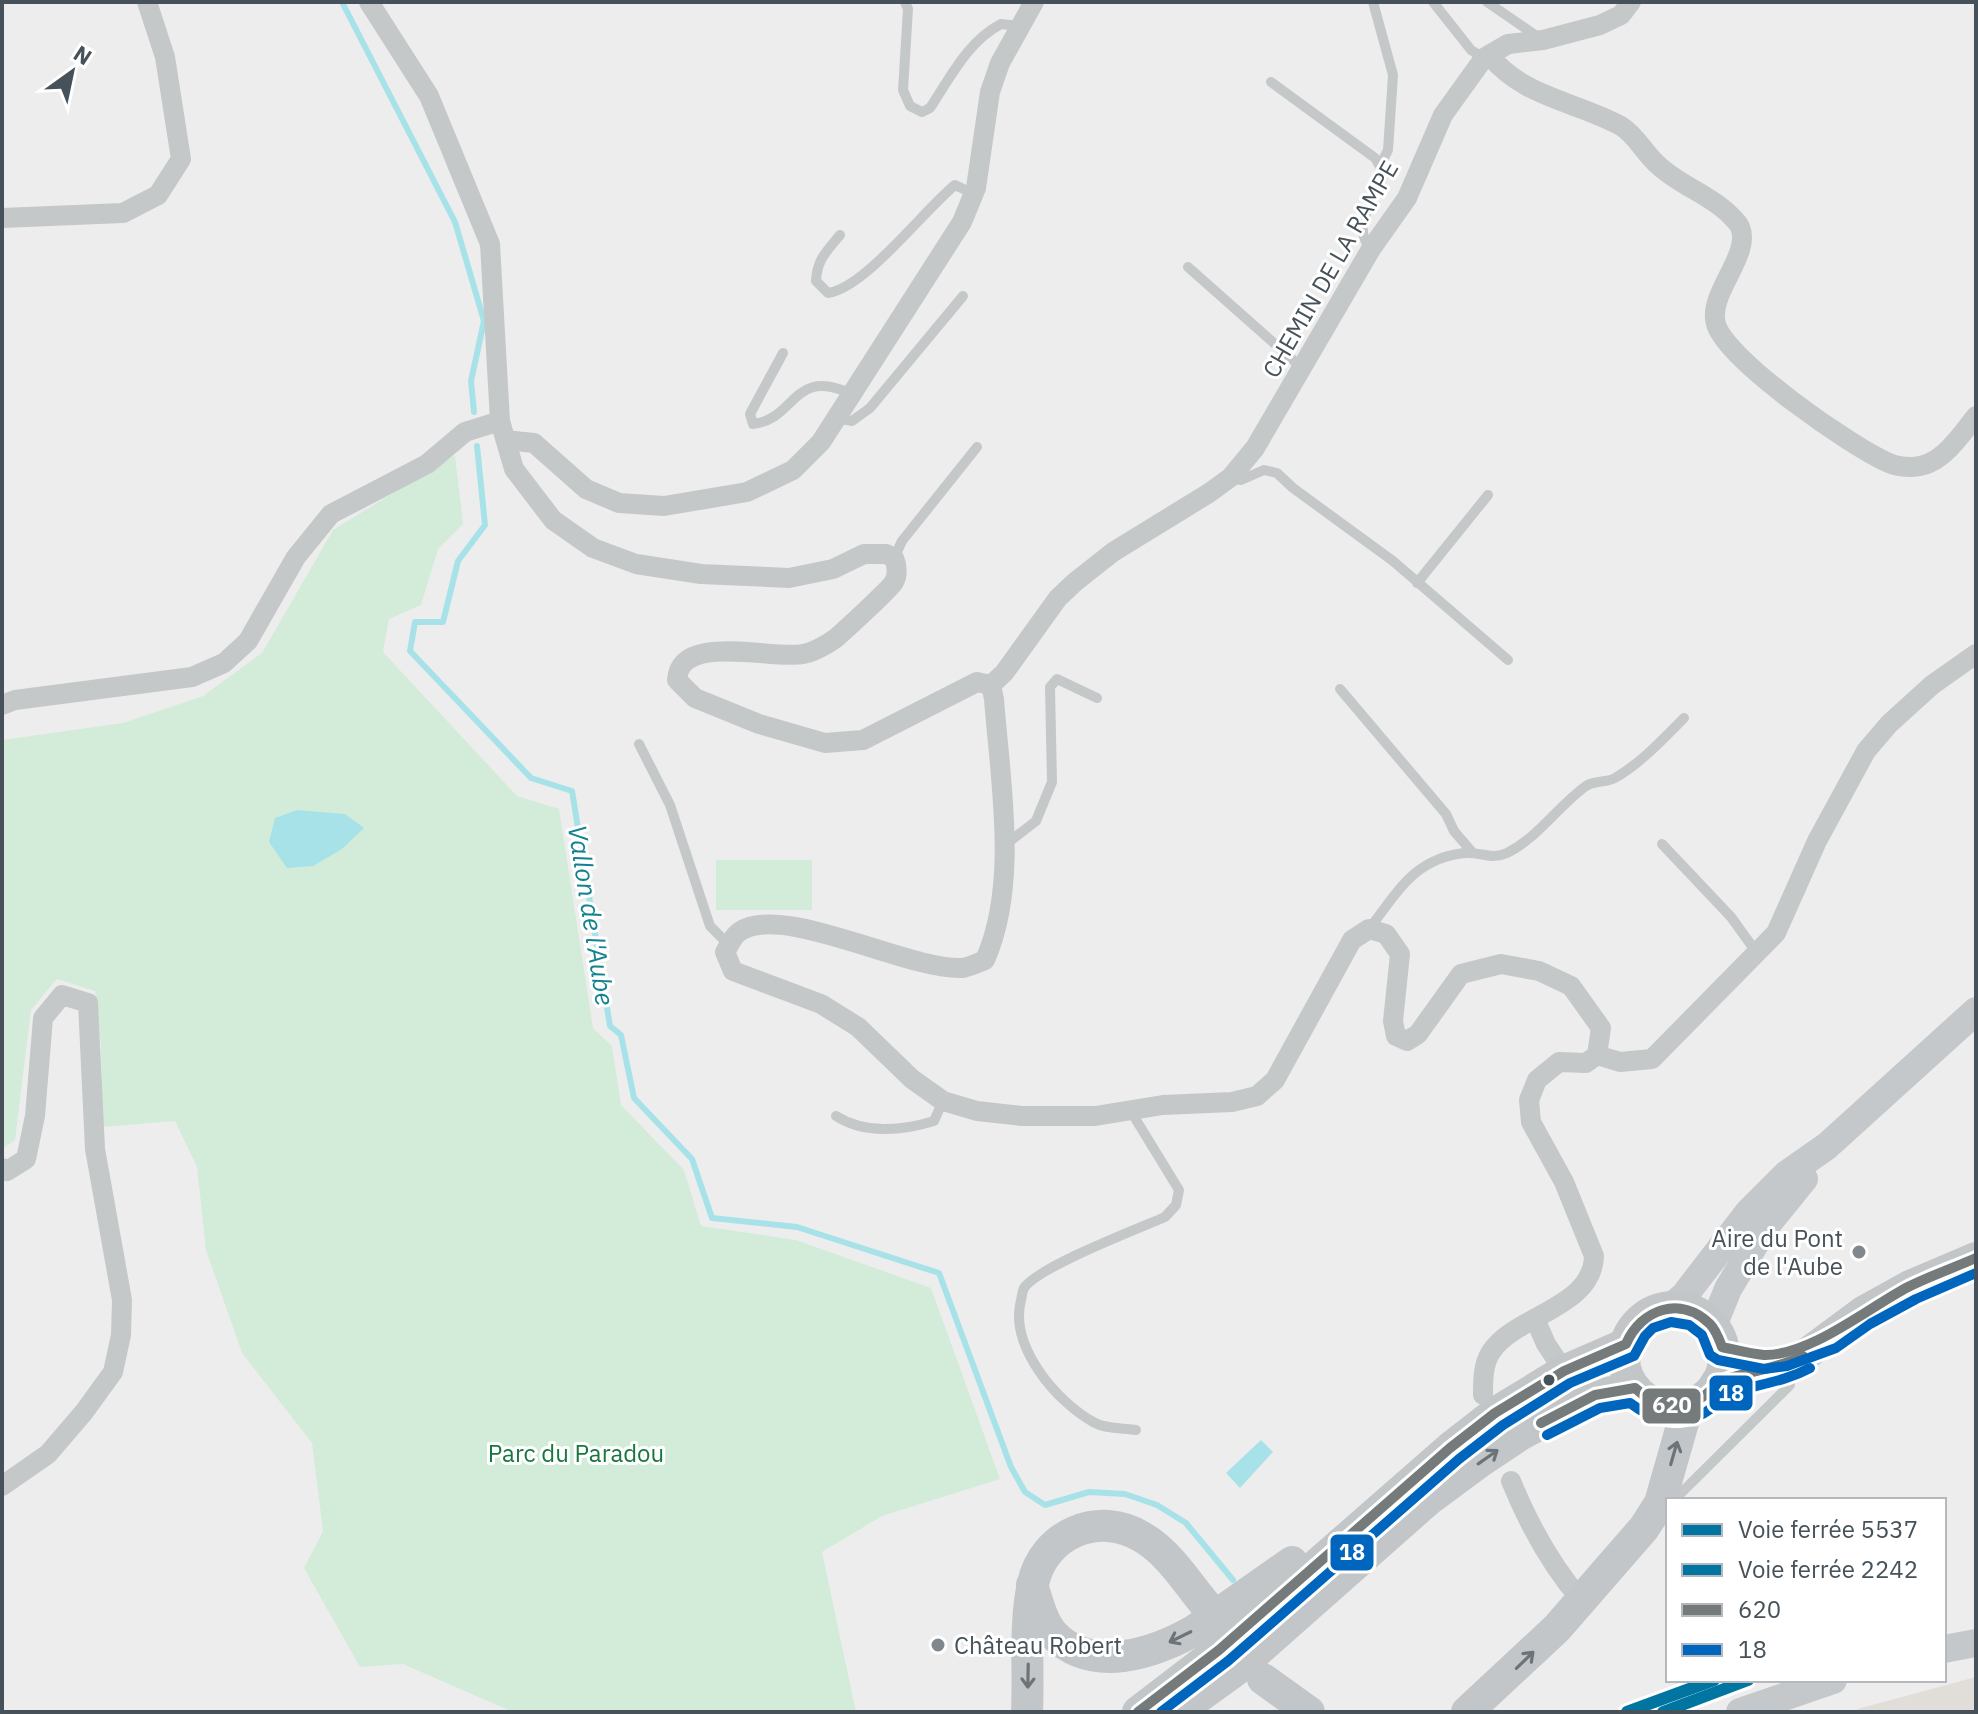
<svg xmlns="http://www.w3.org/2000/svg" width="1978" height="1714" font-family="'IBM Plex Sans',sans-serif">
<rect width="100%" height="100%" fill="#eeeded"/>
<!-- green -->
<g fill="#d2ecd9">
<path d="M455 455 463 524 438 549 421 605 389 619 383 652 517 796 559 809 593 1028 612 1046 621 1105 684 1170 701 1226 796 1240 931 1288 1000 1479 882 1516 822 1552 856 1712H513L403 1664 360 1667 304 1568 323 1531 312 1443 242 1353 206 1250 197 1167 175 1121 102 1127 101 1046 95 991 57 979 31 1010 15 1140 2 1149V740L123 723 203 696 262 653 333 530Z"/>
<rect x="716" y="860" width="96" height="50"/>
</g>
<!-- sand -->
<path fill="#e1ded9" d="M1976 1677V1712H1852L1861 1708Z"/>
<!-- water -->
<g fill="#a8e2e9">
<path d="M297 810 345 814 364 828 342 849 313 866 287 868 269 842 275 818Z"/>
<path d="M1261 1440 1273 1452 1240 1488 1226 1473Z"/>
</g>
<g fill="none" stroke-linecap="round" stroke-linejoin="round">
<!-- stream -->
<g stroke="#a8e2e9" stroke-width="6">
<path d="M342 2 455 222 484 321 471 381 474 412"/>
<path d="M477 446 485 525 458 561 443 622H415L410 651 531 778 572 791 610 1026 621 1035 634 1098 692 1159 712 1218 797 1227 939 1273 1011 1467 1025 1492 1045 1505 1089 1492 1125 1494 1157 1505 1186 1523 1233 1580"/>
</g>
<!-- service -->
<g stroke="#c5c8c9" stroke-width="10">
<path d="M905 2 908 9 903 90 910 106 922 112 930 108C950 78 968 41 1001 24L1020 26"/>
<path d="M1373 2 1393 75 1388 150 1380 166"/>
<path d="M1433 2 1471 50 1484 58"/>
<path d="M1487 2 1538 37"/>
<path d="M1271 82 1375 158 1384 173C1377 200 1349 224 1371 249"/>
<path d="M840 235C827 251 817 259 816 281L828 293C866 287 923 211 955 185L974 194"/>
<path d="M1188 267 1302 368"/>
<path d="M783 353 750 414 753 424C797 419 792 366 852 394"/>
<path d="M836 418 852 421 870 408 963 296"/>
<path d="M1231 477 1241 480 1264 470 1277 473 1293 488 1393 561 1508 660"/>
<path d="M894 558 902 541 977 447"/>
<path d="M1417 583 1488 495"/>
<path d="M1340 689 1446 814 1454 831 1472 852"/>
<path d="M639 744 670 805 710 926 729 945"/>
<path d="M1662 844 1731 917 1757 953"/>
<path d="M1005 845 1036 821 1052 782 1050 687 1057 679 1097 698"/>
<path d="M1369 929C1397 893 1415 857 1466 853 1481 852 1492 860 1507 853 1539 837 1558 806 1586 786 1595 780 1606 783 1615 778 1641 763 1663 739 1684 718"/>
<path d="M1130 1110 1179 1190 1176 1205 1165 1217C1137 1229 1038 1267 1024 1288 1022 1292 1022 1296 1021 1300 1009 1346 1056 1402 1095 1423 1106 1429 1124 1428 1136 1430"/>
<path d="M836 1116C864 1134 902 1131 934 1121L943 1101"/>
<path d="M1670 1499 1678 1496 1790 1385"/>
</g>
<!-- minor -->
<g stroke="#c5c8c9" stroke-width="20">
<path d="M369 2 429 96 490 244 500 421 514 469 553 520 593 548 636 564 701 574 789 578 833 569 864 554H886L894 558C897 565 898 575 894 582 890 589 844 631 836 638 828 644 812 653 803 654 771 660 680 632 677 680L695 698 759 724 825 743 863 740 977 682 991 685"/>
<path d="M1489 55C1524 98 1575 101 1621 126 1636 135 1645 154 1658 165 1679 185 1708 194 1728 213 1732 217 1738 222 1740 227 1752 255 1707 294 1716 324 1726 360 1853 448 1889 463 1895 466 1906 467 1912 467 1941 467 1960 436 1976 416"/>
<path d="M2 218 123 213 158 195 181 159 165 57 147 2"/>
<path d="M506 440 534 443 586 489 619 503 664 506 747 492 793 470 821 442 962 222 976 188 990 92 1000 63 1034 2"/>
<path d="M991 685 994 699C1000 780 1019 884 985 960 978 963 970 967 962 968 906 970 781 902 739 932 733 936 729 946 725 952L733 971 821 1004 858 1027 912 1079 943 1101 977 1111 1022 1116H1095L1163 1105 1232 1102 1257 1096 1275 1080 1352 940 1369 929 1386 934 1400 954 1393 1021 1396 1036 1407 1041 1418 1034 1461 974 1501 964 1539 971 1571 986 1601 1028 1597 1055 1586 1063 1559 1062 1537 1080 1529 1100 1531 1122 1564 1182 1594 1256C1593 1308 1515 1315 1491 1352 1483 1364 1483 1380 1483 1395"/>
<path d="M991 685 1004 673 1058 598 1075 582 1113 552 1209 493 1231 477 1255 448 1371 249 1407 198 1443 115 1484 58 1508 44 1543 40 1600 25 1621 15 1631 2"/>
<path d="M2 705 15 700 192 677 224 663 248 641 296 557 331 514 427 464 465 432 500 421"/>
<path d="M1597 1055 1620 1062 1652 1059 1776 933 1817 841 1866 751 1889 724 1932 685 1976 654"/>
<path d="M2 1168 7 1171 26 1159 35 1116 43 1018 62 995 88 1003 95 1149 122 1300 121 1335 113 1372 84 1412 48 1454 2 1486"/>
<path d="M1535 1319 1546 1344 1564 1371"/>
<path d="M1511 1481C1529 1525 1550 1564 1581 1600"/>
</g>
<!-- secondary -->
<g stroke="#c5c8cb" stroke-width="28">
<path d="M1670 1308 1684 1296 1748 1213 1787 1174 1827 1146 1976 1011"/>
<path d="M1713 1326 1728 1289 1765 1227 1804 1179"/>
<path d="M1944 1649 1976 1643"/>
<path d="M1740 1712 1833 1680"/>
</g>
<!-- primary -->
<g stroke="#c3c6c8" stroke-width="32">
<circle cx="1674" cy="1357" r="50"/>
<path d="M1716 1383 1768 1372 1801 1358 1863 1312 1910 1286 1976 1258"/>
<path d="M1032 1585C1038 1602 1042 1623 1055 1636 1094 1674 1155 1653 1195 1630L1292 1562"/>
<path d="M1263 1679 1309 1712"/>
<path d="M1027 1712C1029 1670 1024 1625 1033 1584 1043 1534 1099 1510 1142 1537 1168 1552 1186 1581 1205 1604"/>
<path d="M1138 1712 1219 1650 1450 1448 1495 1413 1564 1371 1626 1344"/>
<path d="M1178 1712 1236 1670 1427 1501 1481 1461 1520 1435 1595 1395 1635 1388"/>
<path d="M1467 1712 1557 1628 1644 1528 1660 1503 1688 1405"/>
</g>
<defs>
<g id="bus-1">
<path d="M1541 1423 1595 1395 1635 1388C1654 1406 1682 1414 1704 1396 1713 1389 1718 1382 1730 1378 1755 1370 1779 1368 1803 1356"/>
<path d="M1138 1712 1219 1650 1450 1448 1495 1413 1564 1371 1626 1344C1641 1309 1681 1295 1710 1324 1716 1330 1719 1339 1722 1347 1736 1350 1751 1354 1764 1355 1810 1356 1868 1308 1908 1287 1930 1276 1953 1268 1976 1258"/>
</g>
<g id="bus-2">
<path d="M1547 1435 1600 1408 1630 1403C1654 1422 1687 1427 1712 1408 1719 1402 1723 1396 1731 1393 1758 1384 1784 1382 1810 1368"/>
<path d="M1161 1712 1228 1661 1459 1459 1503 1425 1570 1383 1634 1356 1645 1336 1653 1328 1671 1322 1689 1325 1702 1335 1710 1355 1718 1360 1764 1369 1787 1366 1836 1348 1870 1324 1916 1299 1976 1273"/>
</g>
</defs>
<!-- bus-1 casing -->
<use href="#bus-1" stroke="#fff" stroke-width="16"/>
<!-- bus-2 casing -->
<use href="#bus-2" stroke="#fff" stroke-width="16"/>
<!-- bus-1 -->
<use href="#bus-1" stroke="#757a7b" stroke-width="10"/>
<!-- bus-2 -->
<use href="#bus-2" stroke="#0065bd" stroke-width="10"/>
<defs>
<path id="rail-1" d="M1627 1712 1714 1680"/>
<path id="rail-2" d="M1663 1712 1748 1680"/>
</defs>
<!-- rail-1 casing -->
<use href="#rail-1" stroke="#fff" stroke-width="18"/>
<!-- rail-2 casing -->
<use href="#rail-2" stroke="#fff" stroke-width="18"/>
<!-- rail-1 -->
<use href="#rail-1" stroke="#0075a1" stroke-width="12"/>
<!-- rail-2 -->
<use href="#rail-2" stroke="#0075a1" stroke-width="12"/>
</g>
<!-- one-way arrows -->
<defs><path id="oneway-shaft" d="M-6 0H5M1.5-3L5.5 0L1.5 3" fill="none" stroke-width="1.6" stroke-linecap="round" stroke-linejoin="round" transform="scale(2)"/></defs>
<g stroke="#6c747a">
<use href="#oneway-shaft" transform="translate(1674 1453) rotate(-74)"/>
<use href="#oneway-shaft" transform="translate(1488 1457) rotate(-35)"/>
<use href="#oneway-shaft" transform="translate(1180 1637) rotate(154)"/>
<use href="#oneway-shaft" transform="translate(1525 1660) rotate(-44)"/>
<use href="#oneway-shaft" transform="translate(1028 1676) rotate(91)"/>
</g>
<!-- markers -->
<g fill="#81888d" stroke="#fff" stroke-width="3">
<circle cx="1859" cy="1252" r="8"/>
<circle cx="938" cy="1645" r="8"/>
</g>
<circle fill="#465159" stroke="#fff" stroke-width="3" cx="1549" cy="1380" r="7"/>
<g text-anchor="middle" dominant-baseline="central" stroke-width="6" stroke-linejoin="round" paint-order="stroke">
<!-- street labels -->
<g font-size="24" fill="#465159" stroke="#fff">
<text transform="translate(1330 269) rotate(-60)">CHEMIN DE LA RAMPE</text>
</g>
<!-- poi labels -->
<g font-size="24" fill="#465159" stroke="#fff" text-anchor="end">
<text x="1843" y="1238">Aire du Pont<tspan x="1843" dy="28">de l'Aube</tspan></text>
<text x="954" y="1645" text-anchor="start">Château Robert</text>
</g>
<!-- park labels -->
<g font-size="24" fill="#1a763f" stroke="#fff">
<text x="576" y="1453">Parc du Paradou</text>
</g>
<!-- water labels -->
<g font-size="26" font-style="italic" fill="#128291" stroke="#fff">
<text transform="translate(592 915) rotate(81)">Vallon de l'Aube</text>
</g>
</g>
<g stroke="#fff" stroke-width="3">
<rect x="1708" y="1374" width="46" height="38" rx="8" fill="#0065bd"/>
<rect x="1641" y="1387" width="61" height="38" rx="8" fill="#757a7b"/>
<rect x="1329" y="1533" width="46" height="39" rx="8" fill="#0065bd"/>
</g>
<g font-size="22" text-anchor="middle" font-weight="bold" fill="#fff">
<text x="1731" y="1401">18</text>
<text x="1672" y="1413">620</text>
<text x="1352" y="1560">18</text>
</g>
<!-- border -->
<rect width="1978" height="1714" fill="none" stroke="#465159" stroke-width="8"/>
<!-- legend -->
<rect x="1666" y="1498" width="280" height="184" fill="#ffffff" stroke="#b5b9bd" stroke-width="2"/>
<rect x="1682" y="1524" width="40" height="12" fill="#0075a1" stroke="#b5b9bd" stroke-width="2"/>
<text x="1738" y="1538" font-size="24" fill="#465159">Voie ferrée 5537</text>
<rect x="1682" y="1564" width="40" height="12" fill="#0075a1" stroke="#b5b9bd" stroke-width="2"/>
<text x="1738" y="1578" font-size="24" fill="#465159">Voie ferrée 2242</text>
<rect x="1682" y="1604" width="40" height="12" fill="#757a7b" stroke="#b5b9bd" stroke-width="2"/>
<text x="1738" y="1618" font-size="24" fill="#465159">620</text>
<rect x="1682" y="1644" width="40" height="12" fill="#0065bd" stroke="#b5b9bd" stroke-width="2"/>
<text x="1738" y="1658" font-size="24" fill="#465159">18</text>
<!-- north arrow -->
<g transform="translate(72 72) rotate(33)" stroke="#ffffff" stroke-width="6" paint-order="stroke">
<path d="M0-6L14 30L0 20L-14 30Z" fill="#465159"/>
<text y="-12" font-size="22" font-weight="bold" text-anchor="middle" fill="#465159">N</text>
</g>
</svg>
